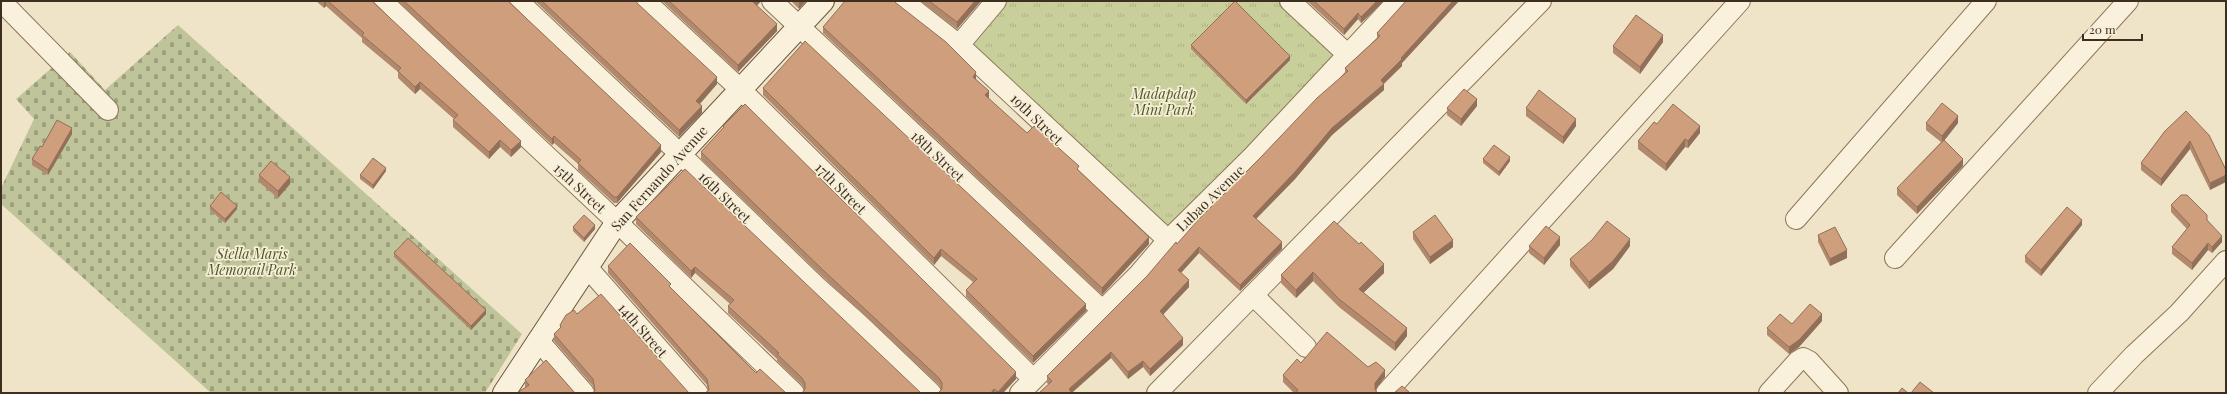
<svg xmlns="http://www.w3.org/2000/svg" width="2227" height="394" font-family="'Playfair Display',serif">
<defs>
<pattern id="cemetery-stones" width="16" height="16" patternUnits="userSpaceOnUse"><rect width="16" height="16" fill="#bfc49a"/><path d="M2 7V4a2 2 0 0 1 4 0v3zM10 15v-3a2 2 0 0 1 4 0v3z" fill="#9ca07d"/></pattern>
<pattern id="park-tufts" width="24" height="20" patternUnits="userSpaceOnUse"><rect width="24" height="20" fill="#c9cf9b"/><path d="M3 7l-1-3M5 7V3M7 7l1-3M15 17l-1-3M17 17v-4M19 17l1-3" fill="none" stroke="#aeb285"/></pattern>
</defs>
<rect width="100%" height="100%" fill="#f0e4c8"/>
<!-- cemetery -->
<path fill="url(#cemetery-stones)" d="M178 25 522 334 485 393H211L1 204V188L34 119 16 99 70 52 105 90Z"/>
<!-- park -->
<path fill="url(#park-tufts)" d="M996 1H1290L1347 54 1168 240 959 45Z"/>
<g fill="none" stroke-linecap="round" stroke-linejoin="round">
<defs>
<g id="street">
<path d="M1 1 108 110"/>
<path d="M382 1 617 222 794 393"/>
<path d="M518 1 680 154 816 286 859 324 931 393"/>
<path d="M645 1 740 89 1033 379"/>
<path d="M772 1 1103 311"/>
<path d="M903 1 959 45 1168 240"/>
<path d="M1290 1 1347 54"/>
<path d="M959 45 996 1"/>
<path d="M1796 219 1986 1"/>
<path d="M1895 258 2128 1"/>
<path d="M587 267 698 393"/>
<path d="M1253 295 1306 347"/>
<path d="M538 340 584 393"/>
<path d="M1020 393 1139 274 1168 240 1253 156 1398 1"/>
<path d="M1157 393 1541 1"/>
<path d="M1386 393 1740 1"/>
<path d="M1769 393 1798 361 1803 358 1809 361 1838 393"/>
<path d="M2098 393 2134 355 2179 313 2226 261"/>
</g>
<path id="secondary" d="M504 393 617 222 823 1"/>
</defs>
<!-- street casing -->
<use href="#street" stroke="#8d765c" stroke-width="22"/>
<!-- secondary casing -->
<use href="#secondary" stroke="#6f573f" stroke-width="24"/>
<!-- street -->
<use href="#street" stroke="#faf1dc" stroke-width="20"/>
<!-- secondary -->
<use href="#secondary" stroke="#faf1dc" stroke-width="22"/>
</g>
<!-- wall -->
<g fill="#b2896c">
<path d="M316 1H373L521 147 511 157 500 147 489 159 453 127V120L454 119 420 89 415 94 398 78V72L362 42V38L326 6 324 8Z"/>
<path d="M397 1H509L661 152 617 203H614L578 170V164L554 143 552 145Z"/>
<path d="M535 1H637V3L717 84 700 104 702 113 679 137Z"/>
<path d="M662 1H761L757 6 777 31 738 72Z"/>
<path d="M791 1H806L799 9Z"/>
<path d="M920 1H981L957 29Z"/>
<path d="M1307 1H1384L1361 23 1358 19 1344 35Z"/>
<path d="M1406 1H1459L1402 63V66L1384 84V90L1332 135 1295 179 1256 219 1282 249 1240 291 1199 253 1181 273 1189 287 1163 314 1183 345 1150 376 1143 367 1128 379 1111 358 1072 393 1048 384 1047 383V376L1147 276 1261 157 1345 73V68L1377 38V33Z"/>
<path d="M896 3 976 79 989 98H988L1027 133 1079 171 1149 244 1102 295 823 33V27Z"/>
<path d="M1663 42 1640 74 1613 53V46Z"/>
<path d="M1191 45 1290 60 1246 104 1191 49Z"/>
<path d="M763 88 1086 311 1033 363 966 297V290L973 282 941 256 934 265 763 95Z"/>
<path d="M1477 106 1461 126 1447 115V108Z"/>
<path d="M1526 108 1576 126 1563 144 1526 116Z"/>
<path d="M1926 123H1958L1944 141 1963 166 1917 214 1897 195V188L1941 142 1926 130Z"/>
<path d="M1657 124 1700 133 1688 148 1685 147 1666 171 1638 149V141Z"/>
<path d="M723 126 1016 379 1003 393H938L942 390 939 385 824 278 701 159V152L723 128Z"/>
<path d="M2165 131 2209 135 2226 170 2210 190 2190 149 2161 186 2141 170V163Z"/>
<path d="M72 134 48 175 32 165V159L42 147Z"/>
<path d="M1483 159 1510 161 1499 176 1483 163Z"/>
<path d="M386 171 373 189 360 179V175Z"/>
<path d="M259 175 290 184 278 198 259 182Z"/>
<path d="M2171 205 2207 220 2222 242 2212 253 2208 250 2192 270 2172 254V247L2187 229 2171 212Z"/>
<path d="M210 206 237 209 225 223 210 210Z"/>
<path d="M636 217 921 393 805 390 802 385 777 361V359L728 313V306L730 304 695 273 691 278 636 224Z"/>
<path d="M1334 221 1384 273 1363 293 1407 336 1395 351 1339 307 1313 281 1296 298 1281 283V275Z"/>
<path d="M2082 225 2041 276 2025 262V256Z"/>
<path d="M573 227 595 229 584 242 573 231Z"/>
<path d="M1413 232 1453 247 1430 264 1413 239Z"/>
<path d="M1818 235 1847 258 1830 266 1818 242Z"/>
<path d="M1560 245 1544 265 1529 253V246Z"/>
<path d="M1630 246 1613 269 1589 289 1570 266V259Z"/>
<path d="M394 253 486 314 471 330 394 257Z"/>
<path d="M608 266 671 289 756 373 708 391 707 385 608 273Z"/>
<path d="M577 314 689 393 594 391 593 386 554 341V334L560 329V325Z"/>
<path d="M1822 321 1799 347 1789 354 1767 335V328L1792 324Z"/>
<path d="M1301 363 1368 367 1385 377 1375 390 1377 393H1294L1283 382V375Z"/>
<path d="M525 380 575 393 525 387Z"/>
</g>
<!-- shaded-wall -->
<g fill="#916f58">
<path d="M324 1H326V6L324 8Z"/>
<path d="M755 1H761L753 9V2Z"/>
<path d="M800 1H806L799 9V2Z"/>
<path d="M975 1H981L957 29V22Z"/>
<path d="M1377 1H1384L1361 23V17Z"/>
<path d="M1453 1H1459L1402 63V66L1383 84H1384V90L1332 135 1295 179 1253 222V216L1332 128 1401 58Z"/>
<path d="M1358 13V19L1344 35V29Z"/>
<path d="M777 24V31L738 72V65Z"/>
<path d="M1663 35V42L1640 74V67Z"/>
<path d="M1290 56V60L1246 104V100Z"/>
<path d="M976 72V79L973 83V77Z"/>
<path d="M717 77V84L696 108V101Z"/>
<path d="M420 82V89L415 94V87Z"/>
<path d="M989 91V98L985 102V95Z"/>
<path d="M1477 99V106L1461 126V119Z"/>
<path d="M702 106V113L679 137V130Z"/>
<path d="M1958 116V123L1942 143V136Z"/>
<path d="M1576 119V126L1563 144V137Z"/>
<path d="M1700 126V133L1688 148V141Z"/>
<path d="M72 128V134L48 175V170Z"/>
<path d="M554 136V143L552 145V139Z"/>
<path d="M1685 139V147L1666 171V164Z"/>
<path d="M500 140V147L489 159V152Z"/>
<path d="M521 141V147L511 157V150Z"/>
<path d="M2190 141V149L2161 186V179Z"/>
<path d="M661 145V152L617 203V197Z"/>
<path d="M1510 157V161L1499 176V172Z"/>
<path d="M1963 159V166L1917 214V207Z"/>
<path d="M386 168V171L373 189V185Z"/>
<path d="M2226 175V182L2210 190V183Z"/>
<path d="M290 177V184L278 198V191Z"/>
<path d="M237 206V209L225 223V219Z"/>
<path d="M2082 220V225L2041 276V270Z"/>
<path d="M595 225V229L584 242V238Z"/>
<path d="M2222 236V242L2212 253V247Z"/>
<path d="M1149 237V244L1102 295V288Z"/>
<path d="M1560 237V245L1544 265V258Z"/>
<path d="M1630 239V246L1613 269 1589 289V282Z"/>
<path d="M1453 240V247L1430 264V257Z"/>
<path d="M1282 242V249L1240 291V285Z"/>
<path d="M2208 243V250L2192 270V263Z"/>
<path d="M1199 247V253L1178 276V270Z"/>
<path d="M941 249V256L934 265V258Z"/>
<path d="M1847 250V258L1830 266V259Z"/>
<path d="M1384 264V273L1359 297V289Z"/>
<path d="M695 267V273L691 278V271Z"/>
<path d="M1313 272V281L1296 298V290Z"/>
<path d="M1189 280V287L1160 318V311Z"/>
<path d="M1086 304V311L1033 363V356Z"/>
<path d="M486 310V314L471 330V326Z"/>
<path d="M1822 314V321L1799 347 1789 354V347Z"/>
<path d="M1407 328V336L1395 351V343Z"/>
<path d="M1183 338V345L1150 376V369Z"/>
<path d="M1111 352V358L1071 393 1069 389Z"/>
<path d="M1143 361V367L1128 379V372Z"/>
<path d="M1385 370V377L1375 390V383Z"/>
<path d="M1016 372V379L1003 393H998Z"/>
<path d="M994 389V393H991Z"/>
</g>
<!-- building -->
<g fill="#cf9f7d" stroke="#916f58">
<path d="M328 1H373L374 3 521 141 511 150 500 140 489 152 453 120 458 115 420 82 415 87 398 71 401 68 362 35 364 33Z"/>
<path d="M404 1H509L510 3 661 145 617 197H614L578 163 581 160 554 136 552 139Z"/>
<path d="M542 1H637V3L717 77 696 101 702 106 679 130Z"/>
<path d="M669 1H755L753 2 777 24 738 65Z"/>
<path d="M845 1H894L896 3 946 42 976 72 973 77 989 91 985 95 1027 133 1034 126 1079 166 1077 169 1149 237 1102 288 823 27Z"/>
<path d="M929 1H975L957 22Z"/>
<path d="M1235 1 1290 56 1246 100 1191 45Z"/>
<path d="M1314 1H1377L1361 17 1358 13 1344 29Z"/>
<path d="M1406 1H1453L1401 58 1402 59 1381 80 1384 84 1332 128 1295 172 1253 216 1282 242 1240 285 1199 247 1178 270 1189 280 1160 311 1183 338 1150 369 1143 361 1128 372 1111 352 1069 389 1072 393H1039L1052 381 1047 376 1147 276 1176 242 1177 244 1198 220 1261 157 1317 98 1348 71 1345 68 1380 36 1377 33Z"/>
<path d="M1636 15 1663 35 1640 67 1613 46Z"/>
<path d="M805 41 1086 304 1033 356 966 290 977 279 941 249 934 258 763 88Z"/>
<path d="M1464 89 1477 99 1461 119 1447 108Z"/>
<path d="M1539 90 1576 119 1563 137 1526 108Z"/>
<path d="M1942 103 1958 116 1942 136 1926 123Z"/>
<path d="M745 104 1016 372 998 392 994 389 991 393H938L942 389V383L939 378 824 271 701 152 724 127 723 126Z"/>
<path d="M1673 104 1700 126 1688 141 1685 139 1666 164 1638 141 1654 122 1657 124Z"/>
<path d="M2186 111 2209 135 2226 170V175L2210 183 2190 141 2161 179 2141 163 2165 131Z"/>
<path d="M57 120 72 128 48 170 32 159 40 146 42 147Z"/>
<path d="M1944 140 1963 159 1917 207 1897 188Z"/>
<path d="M1494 145 1510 157 1499 172 1483 159Z"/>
<path d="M373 158 386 168 373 185 360 175Z"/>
<path d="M271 161 290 177 278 191 259 175Z"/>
<path d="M685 169 921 393H802L805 389V383L802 378 777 354 779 353 728 306 734 300 695 267 691 271 636 217Z"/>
<path d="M221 192 237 206 225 219 210 206Z"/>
<path d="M2181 195H2187L2207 215V220L2222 236 2212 247 2208 243 2192 263 2172 247 2190 225 2171 205Z"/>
<path d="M2067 207 2082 220 2041 270 2025 256Z"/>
<path d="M584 215 595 225 584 238 573 227Z"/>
<path d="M1435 215 1453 240 1430 257 1413 232Z"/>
<path d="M1334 221 1359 244 1361 242 1384 264 1359 289 1407 328 1395 343 1339 299 1313 272 1296 290 1281 275Z"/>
<path d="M1607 221 1630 239 1613 261 1589 282 1570 259 1592 240Z"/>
<path d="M1546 226 1560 237 1544 258 1529 246Z"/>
<path d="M1835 227 1847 250 1830 259 1818 235Z"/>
<path d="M408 238 486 310 471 326 394 253Z"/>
<path d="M630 243 671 284 669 286 756 373 760 369 786 393H705L709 390 707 379 608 266Z"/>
<path d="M601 294 689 393H593L595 390 593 379 554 334 561 327 560 325 566 315 574 310 577 314Z"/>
<path d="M1810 304 1822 314 1799 340 1789 347 1767 328 1780 314 1792 324Z"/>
<path d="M1327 332 1368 367 1376 362 1385 370 1375 383V389L1377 393H1296L1298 390 1283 375 1297 359 1301 363Z"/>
<path d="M546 360 575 393H517L529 385 525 380Z"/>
<path d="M1920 382 1934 393H1911Z"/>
<path d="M1402 386 1409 392 1408 393H1394Z"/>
<path d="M1902 388 1908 393H1898Z"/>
</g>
<g text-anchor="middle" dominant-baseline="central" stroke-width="3.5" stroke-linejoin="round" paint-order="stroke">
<!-- park labels -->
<g font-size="14" font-style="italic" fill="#4d5a26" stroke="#f7eed8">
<text x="1164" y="93">Madapdap<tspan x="1164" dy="16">Mini Park</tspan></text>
<text x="252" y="253">Stella Maris<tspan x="252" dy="16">Memorail Park</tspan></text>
</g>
<!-- street labels -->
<g font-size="14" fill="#3d2e20" stroke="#f7eed8">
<text transform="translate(1037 119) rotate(44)">19th Street</text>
<text transform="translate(938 156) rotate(43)">18th Street</text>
<text transform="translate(659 178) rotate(-48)">San Fernando Avenue</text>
<text transform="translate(580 188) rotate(43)">15th Street</text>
<text transform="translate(841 188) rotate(45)">17th Street</text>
<text transform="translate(725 197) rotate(44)">16th Street</text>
<text transform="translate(1210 198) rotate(-44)">Lubao Avenue</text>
<text transform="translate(643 330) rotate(49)">14th Street</text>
</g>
</g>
<!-- border -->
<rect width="2227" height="394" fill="none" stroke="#3d2e20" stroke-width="4"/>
<!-- scale -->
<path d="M2083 34v6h59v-6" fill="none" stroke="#3d2e20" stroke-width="2"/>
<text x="2089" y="34" font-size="12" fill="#3d2e20" stroke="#f7eed8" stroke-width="3" paint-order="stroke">20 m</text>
</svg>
